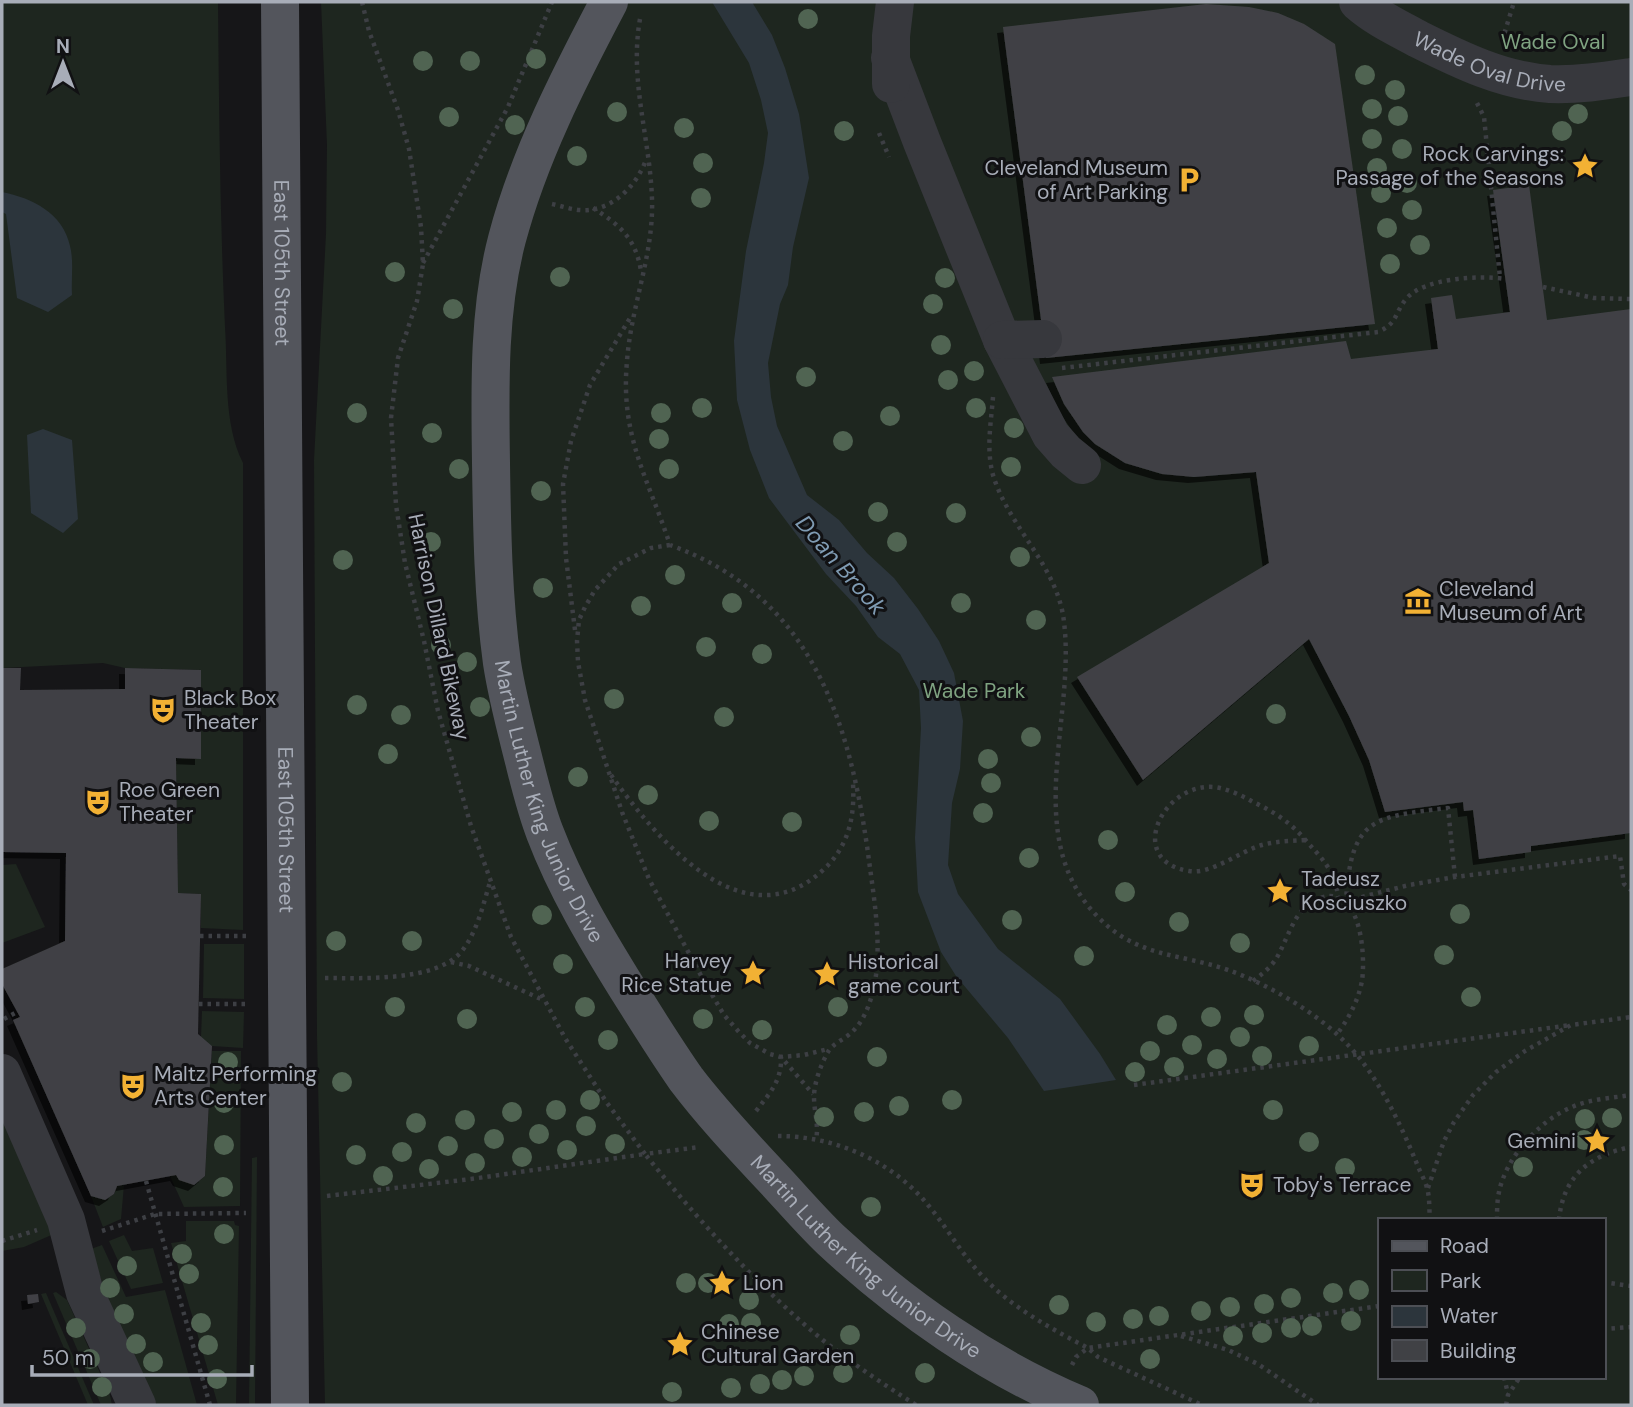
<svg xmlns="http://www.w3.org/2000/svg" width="1633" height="1407" font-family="'DM Sans',sans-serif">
<defs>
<filter id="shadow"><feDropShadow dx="-6" dy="6" stdDeviation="0" flood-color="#0009"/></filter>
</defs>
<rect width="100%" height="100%" fill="#161618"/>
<!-- green -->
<g fill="#1e261f" fill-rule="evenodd">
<path d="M2 2H218C219 110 220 219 225 327 228 371 223 423 243 463V930L201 928V894L178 893 176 758 201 759V670L125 668 103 663 2 668Z"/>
<path d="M321 2H1631V1405H325L317 1036 314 460 326 234 327 145ZM1379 1220H1603V1377H1379Z"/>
<path d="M16 864 45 927 2 943V865Z"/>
<path d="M204 944H244V999L203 998Z"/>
<path d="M202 1011 244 1012 243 1048 212 1046 201 1037Z"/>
<path d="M212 1051H241L240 1206 184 1207 170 1176 176 1175 179 1180 194 1185 205 1176Z"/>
<path d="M2 1109 56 1233 24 1247 2 1251Z"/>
<path d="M257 1157 255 1405H249L252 1158Z"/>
<path d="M124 1185 121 1219 103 1227 91 1196 105 1200 114 1194 117 1186Z"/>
<path d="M186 1221H234L235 1225 239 1226 236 1405H218L171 1243 186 1241Z"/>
<path d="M124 1235 132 1251 153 1248 163 1283 131 1289 109 1241Z"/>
<path d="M102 1245 126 1297 165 1290 197 1405H157L139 1374H132L91 1249Z"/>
<path d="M56 1292 67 1300 110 1395 112 1405H101L53 1293Z"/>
<path d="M46 1293 94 1405H88L41 1294Z"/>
</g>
<!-- water -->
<g fill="#2c353c">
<path d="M712 2H752L772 35 785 68 799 114 809 178 793 247 788 285 780 304 768 363 771 397 777 426 807 495 839 520 867 553 894 578 918 609 939 641 954 673 963 721 960 769 952 803 948 865 958 894 998 949 1060 999 1100 1054 1116 1080 1044 1091 1008 1038 956 976 941 952 918 892 915 838 921 728 919 690 900 654 878 637 856 606 826 574 769 498 750 450 737 400 734 341 746 251 764 163 768 133 761 100 749 63Z"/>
<path d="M2 192C32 198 63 213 70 246 74 261 71 279 72 295L48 312 17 298 6 214 2 212Z"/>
<path d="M43 429 72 440 78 519 63 533 31 513 27 435Z"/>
</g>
<!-- building -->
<g fill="#404145" filter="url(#shadow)">
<path d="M1206 4 1249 7 1278 13 1304 24 1335 44 1375 324 1046 358 1003 27Z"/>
<path d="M1529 185 1547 320 1631 309V833L1531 846V852L1479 859 1473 810 1464 811 1463 802 1385 812 1369 760 1349 716 1309 639 1143 780 1077 677 1269 563 1256 472 1194 477 1162 474 1125 463 1095 444 1083 432 1064 404 1052 377 1346 341 1351 359 1438 349 1431 298 1452 295 1456 319 1510 312 1493 190Z"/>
<path d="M2 668H21L20 690 125 689V668L201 670V759L176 758 178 893 201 894 198 1034 212 1046 205 1176 194 1185 179 1180 176 1175 117 1186 114 1194 105 1200 91 1196 13 1020 20 1017 2 984V969L65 941 66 853 2 852Z"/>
<path d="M38 1294 39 1302 28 1304 27 1295Z"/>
</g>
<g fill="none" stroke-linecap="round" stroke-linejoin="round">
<!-- path -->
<g stroke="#3d3f44" stroke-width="4.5" stroke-dasharray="3.5 5" stroke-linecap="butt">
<path d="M362 2 369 31 398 110 409 149 421 227 423 264 417 301 398 358 391 418 396 505 405 563 424 641 438 711 471 826 511 937 565 1038 607 1103 645 1154 700 1147"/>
<path d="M640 19C629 80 650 138 652 199 654 254 631 306 627 361 620 436 648 478 670 545 811 596 849 718 868 853 873 892 881 935 876 975 873 995 867 1018 852 1032 845 1039 832 1044 828 1052 821 1064 814 1083 814 1097 814 1112 819 1125 816 1140"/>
<path d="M1502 41 1514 2"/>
<path d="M1477 103 1484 117 1500 278"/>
<path d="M879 133 889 157"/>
<path d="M552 204C561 206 570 209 579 210 610 213 636 187 646 160"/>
<path d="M593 208C620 225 636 239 641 271"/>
<path d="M423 263 508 107 552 2"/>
<path d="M1543 287 1594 298 1631 299"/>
<path d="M1062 368 1378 332C1398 323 1394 314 1406 299 1423 278 1480 275 1506 279"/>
<path d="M993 397C991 423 986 449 993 475 1009 528 1058 566 1064 622 1076 719 1020 838 1098 917 1138 958 1179 953 1228 970 1268 984 1319 1014 1348 1045 1378 1076 1401 1125 1417 1164 1420 1172 1425 1180 1427 1188 1430 1198 1429 1210 1430 1220"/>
<path d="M670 545 651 548 619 564 595 590 585 607 579 620 577 641 578 662 585 700 622 812 649 879 705 983 724 1015 739 1032 750 1043 770 1054 781 1057 813 1094"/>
<path d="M575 630 566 558 563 484 571 441 590 385 630 318"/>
<path d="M611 775C655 837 742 943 822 871 848 848 855 818 853 784"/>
<path d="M1305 840C1291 841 1276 841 1262 845 1240 851 1211 875 1189 871 1125 861 1162 783 1214 787 1228 789 1241 795 1253 802 1271 810 1288 821 1301 835 1319 856 1335 868 1338 897"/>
<path d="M1455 877 1448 808C1372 817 1351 818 1346 901L1409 885 1455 877 1620 856 1624 884 1631 890"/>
<path d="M200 936H251"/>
<path d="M451 962 469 966 543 1000"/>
<path d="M325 978C362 978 435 982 461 952 477 933 483 905 490 882"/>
<path d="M1253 981C1262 974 1270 968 1276 959 1287 941 1294 911 1313 901 1360 876 1366 952 1362 981 1358 1001 1349 1018 1337 1034"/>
<path d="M199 1004H250"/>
<path d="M4 1019 17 1012"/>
<path d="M1134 1085 1571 1025"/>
<path d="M756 1111C770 1093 782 1080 781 1057L804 1055 828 1049"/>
<path d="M778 1136C835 1136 892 1161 928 1205 949 1230 963 1257 987 1281 1016 1310 1052 1329 1088 1348L1098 1357 1202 1405"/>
<path d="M146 1181 210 1405"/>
<path d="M1428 1188 1444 1141 1454 1122 1473 1095 1496 1072 1525 1051 1571 1025 1631 1017"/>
<path d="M327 1196 471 1179 645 1154C698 1220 755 1283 819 1337 850 1362 883 1384 916 1405"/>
<path d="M1497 1220C1497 1211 1497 1201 1499 1192 1506 1157 1540 1120 1572 1107 1590 1099 1612 1098 1631 1095"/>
<path d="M1559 1220C1563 1176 1590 1155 1631 1147"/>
<path d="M102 1231 155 1214 246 1213"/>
<path d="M2 1241 37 1230"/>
<path d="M1603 1282 1631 1286"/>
<path d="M1603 1329 1631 1327"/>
<path d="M1181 1336 1228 1350 1258 1364 1318 1405"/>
<path d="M1072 1365 1076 1357 1088 1348 1379 1306"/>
<path d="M1504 1377 1508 1394"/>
<path d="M1506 1405 1508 1395 1520 1377"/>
</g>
<!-- minor -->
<g stroke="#37383d" stroke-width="38">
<path id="s1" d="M1358 2C1376 18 1398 28 1418 39 1460 60 1503 81 1550 84 1578 85 1604 81 1631 77"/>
<path d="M890 58 922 142 1002 340 1051 435 1066 452 1082 465"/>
<path d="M891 84V36L895 2"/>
<path d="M1002 340 1043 339"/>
<path d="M2 1073 66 1220 85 1293 137 1405"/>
</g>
<!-- major -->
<g stroke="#53555c" stroke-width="38">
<path id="s2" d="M280 2 290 1405"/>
<path id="s3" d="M609 2C569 78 529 156 507 239 488 311 490 389 491 463 492 530 493 597 502 663 507 696 516 729 524 761 530 785 536 810 545 833 566 888 596 938 627 988 646 1018 665 1049 686 1079 711 1112 740 1143 768 1173 789 1195 809 1219 831 1240 903 1307 989 1367 1080 1405"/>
</g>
</g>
<!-- trees -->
<g fill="#506452">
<circle cx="808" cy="19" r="10"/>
<circle cx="536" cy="59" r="10"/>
<circle cx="423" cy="61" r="10"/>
<circle cx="470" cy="61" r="10"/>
<circle cx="1365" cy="75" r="10"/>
<circle cx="1395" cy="90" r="10"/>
<circle cx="1372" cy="109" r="10"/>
<circle cx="617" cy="112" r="10"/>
<circle cx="1578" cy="114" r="10"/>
<circle cx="1398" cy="116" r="10"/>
<circle cx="449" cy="117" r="10"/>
<circle cx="515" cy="125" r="10"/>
<circle cx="684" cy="128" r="10"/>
<circle cx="844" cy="131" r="10"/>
<circle cx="1562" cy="131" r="10"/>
<circle cx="1372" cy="139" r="10"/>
<circle cx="1402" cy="149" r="10"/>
<circle cx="577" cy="156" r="10"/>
<circle cx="703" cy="163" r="10"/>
<circle cx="1377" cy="168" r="10"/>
<circle cx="1407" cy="183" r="10"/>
<circle cx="1381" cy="193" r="10"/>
<circle cx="701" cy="198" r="10"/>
<circle cx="1412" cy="210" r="10"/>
<circle cx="1387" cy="228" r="10"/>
<circle cx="1420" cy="245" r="10"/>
<circle cx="1390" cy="264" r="10"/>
<circle cx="395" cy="272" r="10"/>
<circle cx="560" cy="277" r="10"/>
<circle cx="945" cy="278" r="10"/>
<circle cx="933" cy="304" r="10"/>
<circle cx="453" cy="309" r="10"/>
<circle cx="941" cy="345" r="10"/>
<circle cx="974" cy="371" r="10"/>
<circle cx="806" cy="377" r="10"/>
<circle cx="948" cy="380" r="10"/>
<circle cx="702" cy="408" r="10"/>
<circle cx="976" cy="408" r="10"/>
<circle cx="357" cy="413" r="10"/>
<circle cx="661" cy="413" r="10"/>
<circle cx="890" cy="416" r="10"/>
<circle cx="1014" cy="428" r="10"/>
<circle cx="432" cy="433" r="10"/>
<circle cx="659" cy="439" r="10"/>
<circle cx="843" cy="441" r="10"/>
<circle cx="1011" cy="467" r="10"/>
<circle cx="459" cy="469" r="10"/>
<circle cx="669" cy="469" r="10"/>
<circle cx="541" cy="491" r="10"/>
<circle cx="878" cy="512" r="10"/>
<circle cx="956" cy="513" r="10"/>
<circle cx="431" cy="542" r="10"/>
<circle cx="897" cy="542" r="10"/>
<circle cx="1020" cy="557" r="10"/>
<circle cx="343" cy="560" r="10"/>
<circle cx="675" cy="575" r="10"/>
<circle cx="543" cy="588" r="10"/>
<circle cx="732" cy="603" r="10"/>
<circle cx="961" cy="603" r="10"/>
<circle cx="641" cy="606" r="10"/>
<circle cx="1036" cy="620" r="10"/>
<circle cx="441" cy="645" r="10"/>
<circle cx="706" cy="647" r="10"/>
<circle cx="762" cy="654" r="10"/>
<circle cx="467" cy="662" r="10"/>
<circle cx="614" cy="699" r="10"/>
<circle cx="357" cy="705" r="10"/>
<circle cx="480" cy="707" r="10"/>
<circle cx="1276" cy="714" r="10"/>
<circle cx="401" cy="715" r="10"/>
<circle cx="724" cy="717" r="10"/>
<circle cx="1031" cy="737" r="10"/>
<circle cx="388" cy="754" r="10"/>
<circle cx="988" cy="759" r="10"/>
<circle cx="578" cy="777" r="10"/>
<circle cx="991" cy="783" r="10"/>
<circle cx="648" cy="795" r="10"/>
<circle cx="983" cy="813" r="10"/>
<circle cx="709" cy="821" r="10"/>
<circle cx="792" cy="822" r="10"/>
<circle cx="1108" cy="840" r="10"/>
<circle cx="1029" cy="858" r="10"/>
<circle cx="1125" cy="892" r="10"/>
<circle cx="1460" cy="914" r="10"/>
<circle cx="542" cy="915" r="10"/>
<circle cx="1012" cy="920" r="10"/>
<circle cx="1179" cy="922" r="10"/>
<circle cx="336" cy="941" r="10"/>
<circle cx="412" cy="941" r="10"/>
<circle cx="1240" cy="943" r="10"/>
<circle cx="1444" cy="955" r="10"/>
<circle cx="1084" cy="956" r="10"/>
<circle cx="563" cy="964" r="10"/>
<circle cx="1471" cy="997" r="10"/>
<circle cx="395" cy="1007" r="10"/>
<circle cx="585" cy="1007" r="10"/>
<circle cx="838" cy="1007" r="10"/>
<circle cx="1254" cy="1015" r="10"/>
<circle cx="1211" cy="1017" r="10"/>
<circle cx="467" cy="1019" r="10"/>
<circle cx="703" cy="1019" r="10"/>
<circle cx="1167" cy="1025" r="10"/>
<circle cx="762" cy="1030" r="10"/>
<circle cx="1240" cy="1037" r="10"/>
<circle cx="608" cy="1040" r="10"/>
<circle cx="1192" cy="1045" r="10"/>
<circle cx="1309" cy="1046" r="10"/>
<circle cx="1150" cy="1051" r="10"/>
<circle cx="1262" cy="1056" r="10"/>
<circle cx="877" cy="1057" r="10"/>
<circle cx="1217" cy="1059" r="10"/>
<circle cx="228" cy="1062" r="10"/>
<circle cx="1174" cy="1067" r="10"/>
<circle cx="1135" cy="1072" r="10"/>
<circle cx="342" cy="1082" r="10"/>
<circle cx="590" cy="1100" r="10"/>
<circle cx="952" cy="1100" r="10"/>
<circle cx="224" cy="1103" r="10"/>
<circle cx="899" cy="1106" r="10"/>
<circle cx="556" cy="1110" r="10"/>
<circle cx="1273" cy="1110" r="10"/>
<circle cx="512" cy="1112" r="10"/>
<circle cx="864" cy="1112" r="10"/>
<circle cx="824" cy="1117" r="10"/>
<circle cx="1612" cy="1118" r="10"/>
<circle cx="1585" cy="1119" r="10"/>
<circle cx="465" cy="1120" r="10"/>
<circle cx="416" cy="1123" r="10"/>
<circle cx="586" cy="1126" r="10"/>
<circle cx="539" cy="1134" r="10"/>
<circle cx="494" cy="1139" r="10"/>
<circle cx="1584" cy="1140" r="10"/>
<circle cx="1309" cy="1142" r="10"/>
<circle cx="615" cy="1144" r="10"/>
<circle cx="224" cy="1145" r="10"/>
<circle cx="448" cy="1146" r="10"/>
<circle cx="567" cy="1150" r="10"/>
<circle cx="402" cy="1152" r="10"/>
<circle cx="356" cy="1155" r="10"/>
<circle cx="522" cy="1157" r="10"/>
<circle cx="475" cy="1163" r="10"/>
<circle cx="1523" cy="1167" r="10"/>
<circle cx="1345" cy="1168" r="10"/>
<circle cx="429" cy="1169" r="10"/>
<circle cx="383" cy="1176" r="10"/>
<circle cx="223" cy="1187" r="10"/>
<circle cx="871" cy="1207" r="10"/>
<circle cx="224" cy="1234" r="10"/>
<circle cx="182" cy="1254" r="10"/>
<circle cx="127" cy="1266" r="10"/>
<circle cx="189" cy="1274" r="10"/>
<circle cx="686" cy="1283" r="10"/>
<circle cx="708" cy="1283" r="10"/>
<circle cx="110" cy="1288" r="10"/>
<circle cx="1359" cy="1290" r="10"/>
<circle cx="1333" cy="1293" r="10"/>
<circle cx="1291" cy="1298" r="10"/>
<circle cx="749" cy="1300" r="10"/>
<circle cx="1264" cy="1304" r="10"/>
<circle cx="1059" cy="1305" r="10"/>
<circle cx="1230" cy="1307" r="10"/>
<circle cx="1201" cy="1311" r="10"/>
<circle cx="124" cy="1314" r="10"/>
<circle cx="1159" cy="1316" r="10"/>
<circle cx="1133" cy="1319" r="10"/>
<circle cx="1351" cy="1321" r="10"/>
<circle cx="1096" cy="1322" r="10"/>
<circle cx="201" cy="1323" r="10"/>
<circle cx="751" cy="1323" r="10"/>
<circle cx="729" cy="1324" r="10"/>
<circle cx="1312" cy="1326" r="10"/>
<circle cx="76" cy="1328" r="10"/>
<circle cx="1291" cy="1328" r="10"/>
<circle cx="1262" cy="1333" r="10"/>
<circle cx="850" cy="1335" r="10"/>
<circle cx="1233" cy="1336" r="10"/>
<circle cx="136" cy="1344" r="10"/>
<circle cx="208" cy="1345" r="10"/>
<circle cx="90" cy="1359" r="10"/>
<circle cx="1150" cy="1359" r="10"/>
<circle cx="153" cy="1362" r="10"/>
<circle cx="843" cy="1373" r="10"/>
<circle cx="925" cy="1373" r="10"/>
<circle cx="804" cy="1376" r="10"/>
<circle cx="217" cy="1379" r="10"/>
<circle cx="782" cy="1380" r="10"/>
<circle cx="760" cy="1384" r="10"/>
<circle cx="102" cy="1387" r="10"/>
<circle cx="731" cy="1388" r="10"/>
<circle cx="672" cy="1392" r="10"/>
</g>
<!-- icons -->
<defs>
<symbol id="sight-bare" viewBox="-9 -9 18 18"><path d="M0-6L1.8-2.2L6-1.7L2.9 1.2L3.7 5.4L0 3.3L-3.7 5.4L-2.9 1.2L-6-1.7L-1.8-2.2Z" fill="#f2b134" stroke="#111113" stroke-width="2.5" paint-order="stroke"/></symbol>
<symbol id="parking-bare" viewBox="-9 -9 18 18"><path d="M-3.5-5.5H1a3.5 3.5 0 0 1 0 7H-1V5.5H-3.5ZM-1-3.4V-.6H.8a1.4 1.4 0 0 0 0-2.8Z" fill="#f2b134" stroke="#111113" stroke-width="2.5" paint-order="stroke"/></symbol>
<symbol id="museum-bare" viewBox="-9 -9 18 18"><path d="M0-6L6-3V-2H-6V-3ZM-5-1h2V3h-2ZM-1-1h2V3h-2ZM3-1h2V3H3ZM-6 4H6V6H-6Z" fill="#f2b134" stroke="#111113" stroke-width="2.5" paint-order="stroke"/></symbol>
<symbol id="theatre-bare" viewBox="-9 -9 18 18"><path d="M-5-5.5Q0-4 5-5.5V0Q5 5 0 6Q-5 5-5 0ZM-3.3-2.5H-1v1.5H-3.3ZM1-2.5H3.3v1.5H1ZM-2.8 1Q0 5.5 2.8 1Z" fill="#f2b134" stroke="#111113" stroke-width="2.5" paint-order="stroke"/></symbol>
</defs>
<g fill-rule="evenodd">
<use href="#sight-bare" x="1566" y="147" width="38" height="38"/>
<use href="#parking-bare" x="1170" y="161" width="38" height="38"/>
<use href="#museum-bare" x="1399" y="582" width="38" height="38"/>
<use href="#theatre-bare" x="144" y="691" width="38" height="38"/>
<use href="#theatre-bare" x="79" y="783" width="38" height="38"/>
<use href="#sight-bare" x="1261" y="872" width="38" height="38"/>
<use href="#sight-bare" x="734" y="954" width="38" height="38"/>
<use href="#sight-bare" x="808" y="955" width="38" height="38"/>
<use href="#theatre-bare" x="114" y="1067" width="38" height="38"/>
<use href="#sight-bare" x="1578" y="1122" width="38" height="38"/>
<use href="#theatre-bare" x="1233" y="1166" width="38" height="38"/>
<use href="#sight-bare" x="703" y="1264" width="38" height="38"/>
<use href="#sight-bare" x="661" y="1325" width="38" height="38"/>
</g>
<g text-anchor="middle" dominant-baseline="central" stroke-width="6" stroke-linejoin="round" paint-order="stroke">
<!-- park labels -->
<g font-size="21" fill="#7fa381" stroke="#111113">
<text x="1553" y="42">Wade Oval</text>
<text x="974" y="691">Wade Park</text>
</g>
<!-- street labels -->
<g font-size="21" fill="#a8adb8" stroke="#111113">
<text stroke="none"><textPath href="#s1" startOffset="147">Wade Oval Drive</textPath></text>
<text stroke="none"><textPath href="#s2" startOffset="261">East 105th Street</textPath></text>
<text transform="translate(439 627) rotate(78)">Harrison Dillard Bikeway</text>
<text stroke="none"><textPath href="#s3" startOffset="831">Martin Luther King Junior Drive</textPath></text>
<text stroke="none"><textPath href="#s2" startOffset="828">East 105th Street</textPath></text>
<text stroke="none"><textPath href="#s3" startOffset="1398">Martin Luther King Junior Drive</textPath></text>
</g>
<!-- poi labels -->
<g font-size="21" fill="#a8adb8" stroke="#111113" text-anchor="start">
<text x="1564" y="154" text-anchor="end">Rock Carvings:<tspan x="1564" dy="24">Passage of the Seasons</tspan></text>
<text x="1168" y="168" text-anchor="end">Cleveland Museum<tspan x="1168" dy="24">of Art Parking</tspan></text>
<text x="1439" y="589">Cleveland<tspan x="1439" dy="24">Museum of Art</tspan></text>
<text x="184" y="698">Black Box<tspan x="184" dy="24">Theater</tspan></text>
<text x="119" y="790">Roe Green<tspan x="119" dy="24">Theater</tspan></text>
<text x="1301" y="879">Tadeusz<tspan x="1301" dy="24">Kosciuszko</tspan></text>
<text x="732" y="961" text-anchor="end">Harvey<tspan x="732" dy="24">Rice Statue</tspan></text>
<text x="848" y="962">Historical<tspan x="848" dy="24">game court</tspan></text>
<text x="154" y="1074">Maltz Performing<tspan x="154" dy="24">Arts Center</tspan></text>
<text x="1576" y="1141" text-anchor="end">Gemini</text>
<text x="1273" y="1185">Toby's Terrace</text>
<text x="743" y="1283">Lion</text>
<text x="701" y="1332">Chinese<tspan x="701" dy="24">Cultural Garden</tspan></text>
</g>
<!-- water labels -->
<g font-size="23" font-style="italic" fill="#7f9bb3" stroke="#111113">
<text transform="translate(841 565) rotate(49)">Doan Brook</text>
</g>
</g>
<!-- border -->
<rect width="1633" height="1407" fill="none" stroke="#a8adb8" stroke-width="7"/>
<!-- legend -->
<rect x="1378" y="1218" width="228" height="161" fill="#111113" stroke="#4d4f55" stroke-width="2"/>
<rect x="1392" y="1241" width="35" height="10" fill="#53555c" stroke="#4d4f55" stroke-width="2"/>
<text x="1440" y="1253" font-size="21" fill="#a8adb8">Road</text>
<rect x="1392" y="1270" width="35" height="21" fill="#1e261f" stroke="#4d4f55" stroke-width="2"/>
<text x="1440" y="1288" font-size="21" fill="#a8adb8">Park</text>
<rect x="1392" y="1306" width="35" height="21" fill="#2c353c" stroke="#4d4f55" stroke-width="2"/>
<text x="1440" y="1323" font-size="21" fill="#a8adb8">Water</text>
<rect x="1392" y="1340" width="35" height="21" fill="#404145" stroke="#4d4f55" stroke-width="2"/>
<text x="1440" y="1358" font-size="21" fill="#a8adb8">Building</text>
<!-- north arrow -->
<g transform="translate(63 63)" stroke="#111113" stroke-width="5" paint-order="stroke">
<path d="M0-5L12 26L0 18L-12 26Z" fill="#a8adb8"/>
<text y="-10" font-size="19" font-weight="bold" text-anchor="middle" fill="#a8adb8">N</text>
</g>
<!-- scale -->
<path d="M32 1365v10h220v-10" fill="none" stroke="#a8adb8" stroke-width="3.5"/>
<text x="42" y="1365" font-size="21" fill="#a8adb8" stroke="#111113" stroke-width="5" paint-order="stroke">50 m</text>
</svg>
